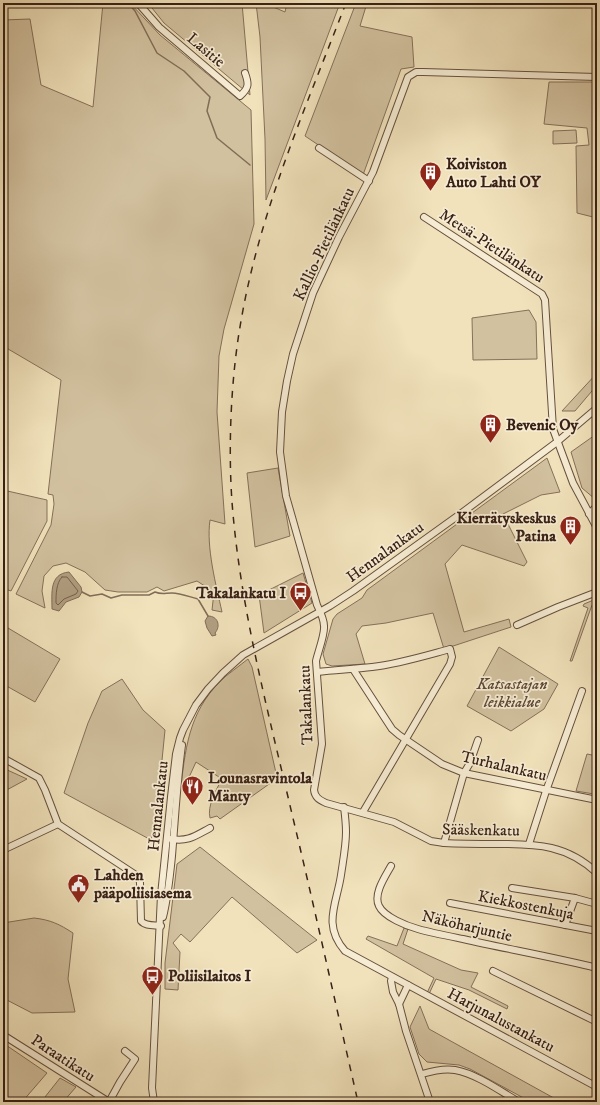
<svg xmlns="http://www.w3.org/2000/svg" width="600" height="1105" font-family="'IM FELL DW Pica',serif">
<rect width="100%" height="100%" fill="#f1e2bb"/>
<filter id="stains"><feTurbulence type="fractalNoise" baseFrequency=".005" numOctaves="4"/><feColorMatrix values="0 0 0 0 .2 0 0 0 0 .09 0 0 0 0 .02 0 0 0 .5 -.17"/></filter>
<radialGradient id="worn" r=".72"><stop offset=".6" stop-color="#630" stop-opacity="0"/><stop offset="1" stop-color="#630" stop-opacity=".3"/></radialGradient>
<!-- green -->
<g fill="#d2c19f" stroke="#85705a">
<path d="M103 3H130L160 35 251 110 254 224 224 329 219 356 217 412 225 524 210 520C206 547 216 585 222 612L212 610 214 592 197 581 164 591 157 587 147 592H118L105 590 85 572 66 563 53 566 44 576 42 591 45 608 16 594 51 525 54 504 53 495 48 494 61 380 3 346V20L30 19 41 85 93 107Z"/>
<path d="M148 3H242L250 95 164 23Z"/>
<path d="M256 3H264L285 12 287 3H340L266 200 265 139 260 37Z"/>
<path d="M356 3H367L360 26 412 37 414 67 401 69 363 175 305 136Z"/>
<path d="M549 82H597V218L577 213 576 146 589 145 587 128 544 124Z"/>
<path d="M576 130 577 143 553 144V131Z"/>
<path d="M529 310 536 322 537 359 473 360 472 318Z"/>
<path d="M597 373V385L575 411H562Z"/>
<path d="M595 435 597 437V497L595 499 582 488 571 452Z"/>
<path d="M547 458 560 492 541 495 503 514 527 562 524 566 462 545 445 564 464 632 509 619 511 627 444 649 433 613 386 623 362 626 356 634 365 664 332 666 326 664 323 654 333 619 337 614 362 598 367 590Z"/>
<path d="M278 468 290 536 255 547 247 473Z"/>
<path d="M3 490 47 500V521L11 591 3 588Z"/>
<path d="M303 573 312 603 264 633 259 595Z"/>
<path d="M596 599V602L592 605 572 661H570L588 608 583 606 584 604Z"/>
<path d="M3 625 60 659 35 702 3 684Z"/>
<path d="M499 647 558 684 544 709 511 731 467 706Z"/>
<path d="M248 659 252 667 276 773 272 782 220 819 217 816 210 818C207 806 216 790 222 779L196 762 185 786H181C186 742 191 707 226 676 233 670 241 665 248 659Z"/>
<path d="M122 679 143 710 165 730 156 821 151 840 64 793 88 723 102 691Z"/>
<path d="M587 754 597 756V786L594 794 576 791Z"/>
<path d="M3 768 27 779 3 792Z"/>
<path d="M200 847 317 940 297 953 232 897 190 942 181 934 173 943 180 952 178 990 165 989V963L177 864Z"/>
<path d="M34 918C51 920 59 924 73 933L68 979 75 1012 32 1013 3 998V923Z"/>
<path d="M404 928 408 929 403 944 461 970 478 973 471 987 508 1006 507 1009 469 990 436 979 429 994 427 993 434 978 366 939 368 936 397 946Z"/>
<path d="M420 1006 429 1029 561 1102H531L470 1069 459 1065 427 1062 419 1054 410 1027Z"/>
<path d="M3 1043 47 1073 22 1102H3Z"/>
<path d="M60 1078 76 1087 63 1102H41Z"/>
</g>
<!-- water -->
<g fill="#b2a083" stroke="#816d57">
<path d="M69 572 81 587 82 592 79 597 66 602 59 611 52 609C52 593 49 574 69 572Z"/>
<path d="M208 616C218 616 221 626 215 633L216 635 212 636 207 628 205 621Z"/>
</g>
<g fill="none" stroke-linecap="round" stroke-linejoin="round">
<!-- shore -->
<path stroke="#75604c" stroke-width="1" d="M62 577H67L78 591 76 594 64 599 58 605 56 603C56 595 56 583 62 577Z"/>
<!-- stream -->
<g stroke="#816d57" stroke-width="1.5">
<path d="M128 3 135 11 157 53 184 71 210 97 207 111 217 138 250 165"/>
<path d="M82 592 90 596 102 594 111 598 122 595H149L155 592C162 595 165 593 172 593 180 593 190 597 198 599L208 616"/>
</g>
<defs>
<g id="minor">
<path d="M138 3 159 27 240 96C249 88 249 84 245 73"/>
<path d="M597 77 423 72H416L408 77 373 172 339 237 313 293 293 354 287 381 282 412 280 452 286 496 317 605C320 611 324 619 324 626 325 634 318 652 316 661L322 744 314 790C315 798 320 800 326 803L394 822 431 841 444 843C462 844 481 844 499 844 538 844 567 845 597 873"/>
<path d="M319 148 369 181"/>
<path d="M424 217 542 294 545 300 553 429 573 483 597 528"/>
<path d="M589 514 597 506"/>
<path d="M517 625 558 607 597 592"/>
<path d="M353 669 392 729 399 735 442 764 464 773 597 800"/>
<path d="M317 672C335 670 354 669 372 667 398 664 424 656 450 649L452 657 450 664 363 812"/>
<path d="M3 758 39 778 45 790 58 824 139 877 140 883 141 921C145 926 154 925 161 926"/>
<path d="M344 807C345 815 346 824 346 832 346 846 343 861 341 875 337 903 322 925 345 951L597 1087"/>
<path d="M171 839C188 842 195 836 210 828"/>
<path d="M444 843 464 773 470 763 478 740"/>
<path d="M529 844 546 791 582 691"/>
<path d="M3 850 58 824"/>
<path d="M391 866C385 877 373 894 379 906 384 917 407 926 418 929 432 933 448 936 463 939 507 949 553 957 597 968"/>
<path d="M512 888 575 898 597 904"/>
<path d="M450 903 597 931"/>
<path d="M163 917C168 897 170 876 172 856 175 819 177 782 182 745"/>
<path d="M565 925 575 898"/>
<path d="M493 971 597 1022"/>
<path d="M392 977 391 981 393 992 399 1004 406 1031 430 1102"/>
<path d="M399 1004 408 985"/>
<path d="M3 1035 109 1102"/>
<path d="M422 1074C432 1071 444 1068 455 1070 477 1074 500 1091 519 1102"/>
<path d="M109 1102 120 1082 135 1059 125 1051"/>
<path d="M154 1102 152 1088 161 895 171 797 176 754 180 738 183 730 196 705 208 689 223 673 243 655 330 606 353 591 463 512 557 442 597 408"/>
</g>
</defs>
<!-- minor casing -->
<use href="#minor" stroke="#66503e" stroke-width="8"/>
<!-- minor -->
<use href="#minor" stroke="#f6ecd3" stroke-width="6"/>
<!-- rail -->
<path stroke="#382015" stroke-width="1.5" stroke-dasharray="7 7" stroke-linecap="butt" d="M346 3C306 107 260 210 241 321 231 377 228 445 232 502 240 607 268 711 292 814 315 910 336 1006 358 1102"/>
</g>
<!-- icons -->
<defs>
<symbol id="building-pin" viewBox="-11 -11 22 30"><path d="M0 17L-7.5 6A9.5 9.5 0 1 1 7.5 6Z" fill="#8f2418" stroke="#f6ecd3"/><path d="M-4-6H4V6H1V3H-1V6H-4ZM-2.5-4.3h1.7v1.8h-1.7ZM.8-4.3h1.7v1.8H.8ZM-2.5-1h1.7V.8h-1.7ZM.8-1h1.7V.8H.8Z" fill="#fff"/></symbol>
<symbol id="bus-pin" viewBox="-11 -11 22 30"><path d="M0 17L-7.5 6A9.5 9.5 0 1 1 7.5 6Z" fill="#8f2418" stroke="#f6ecd3"/><path d="M-5-6H5V4H4V6H2V4H-2V6H-4V4H-5ZM-3.5-4V0h7V-4ZM-3.5 1.2v1.5H-2V1.2ZM2 1.2v1.5H3.5V1.2Z" fill="#fff"/></symbol>
<symbol id="restaurant-pin" viewBox="-11 -11 22 30"><path d="M0 17L-7.5 6A9.5 9.5 0 1 1 7.5 6Z" fill="#8f2418" stroke="#f6ecd3"/><path d="M-5-6h1v4h1v-4h1v4h1v-4h1v5L-1.5 .5V6h-2V.5L-5-1ZM5-6V6H3V1.5H1.5Q1.5-4 5-6Z" fill="#fff"/></symbol>
<symbol id="civic-pin" viewBox="-11 -11 22 30"><path d="M0 17L-7.5 6A9.5 9.5 0 1 1 7.5 6Z" fill="#8f2418" stroke="#f6ecd3"/><path d="M-.6-6.5H3V-4.5H.6V-3L4-1V1h2V6H-6V1h2V-1L-.6-3ZM-1.2 2.5V6h2.4V2.5Z" fill="#fff"/></symbol>
</defs>
<g fill-rule="evenodd">
<use href="#building-pin" x="418" y="160" width="25" height="34"/>
<use href="#building-pin" x="478" y="412" width="25" height="34"/>
<use href="#building-pin" x="558" y="514" width="25" height="34"/>
<use href="#bus-pin" x="288" y="580" width="25" height="34"/>
<use href="#restaurant-pin" x="180" y="774" width="25" height="34"/>
<use href="#civic-pin" x="66" y="872" width="25" height="34"/>
<use href="#bus-pin" x="140" y="964" width="25" height="34"/>
</g>
<g text-anchor="middle" dominant-baseline="central" stroke-width="3.5" stroke-linejoin="round" paint-order="stroke">
<!-- street labels -->
<g font-size="16" fill="#382015" stroke="#f6ecd3">
<text transform="translate(206 50) rotate(40)">Lasitie</text>
<text transform="translate(324 244) rotate(-65)">Kallio-Pietilänkatu</text>
<text transform="translate(492 246) rotate(33)">Metsä-Pietilänkatu</text>
<text transform="translate(385 552) rotate(-36)">Hennalankatu</text>
<text transform="translate(306 705) rotate(-92)">Takalankatu</text>
<text transform="translate(504 766) rotate(13)">Turhalankatu</text>
<text transform="translate(158 806) rotate(-84)">Hennalankatu</text>
<text transform="translate(481 830) rotate(1)">Sääskenkatu</text>
<text transform="translate(526 905) rotate(11)">Kiekkostenkuja</text>
<text transform="translate(467 926) rotate(13)">Näköharjuntie</text>
<text transform="translate(501 1020) rotate(28)">Harjunalustankatu</text>
<text transform="translate(63 1058) rotate(33)">Paraatikatu</text>
</g>
<!-- poi labels -->
<g font-size="16" font-weight="bold" fill="#382015" stroke="#f6ecd3" text-anchor="start">
<text x="446" y="164">Koiviston<tspan x="446" dy="18">Auto Lahti OY</tspan></text>
<text x="506" y="425">Bevenic Oy</text>
<text x="556" y="518" text-anchor="end">Kierrätyskeskus<tspan x="556" dy="18">Patina</tspan></text>
<text x="286" y="593" text-anchor="end">Takalankatu I</text>
<text x="208" y="778">Lounasravintola<tspan x="208" dy="18">Mänty</tspan></text>
<text x="94" y="875">Lahden<tspan x="94" dy="18">pääpoliisiasema</tspan></text>
<text x="168" y="976">Poliisilaitos I</text>
</g>
<!-- park labels -->
<g font-size="16" font-style="italic" fill="#5e4838" stroke="#f6ecd3">
<text x="512" y="684">Katsastajan<tspan x="512" dy="18">leikkialue</tspan></text>
</g>
</g>
<!-- margin -->
<rect width="600" height="1105" fill="none" stroke="#f1e2bb" stroke-width="16"/>
<rect x="4" y="4" width="592" height="1097" fill="none" stroke="#382015" stroke-width="2"/>
<rect x="8" y="8" width="584" height="1089" fill="none" stroke="#382015"/>
<rect width="100%" height="100%" filter="url(#stains)"/>
<rect width="100%" height="100%" fill="url(#worn)"/>
</svg>
